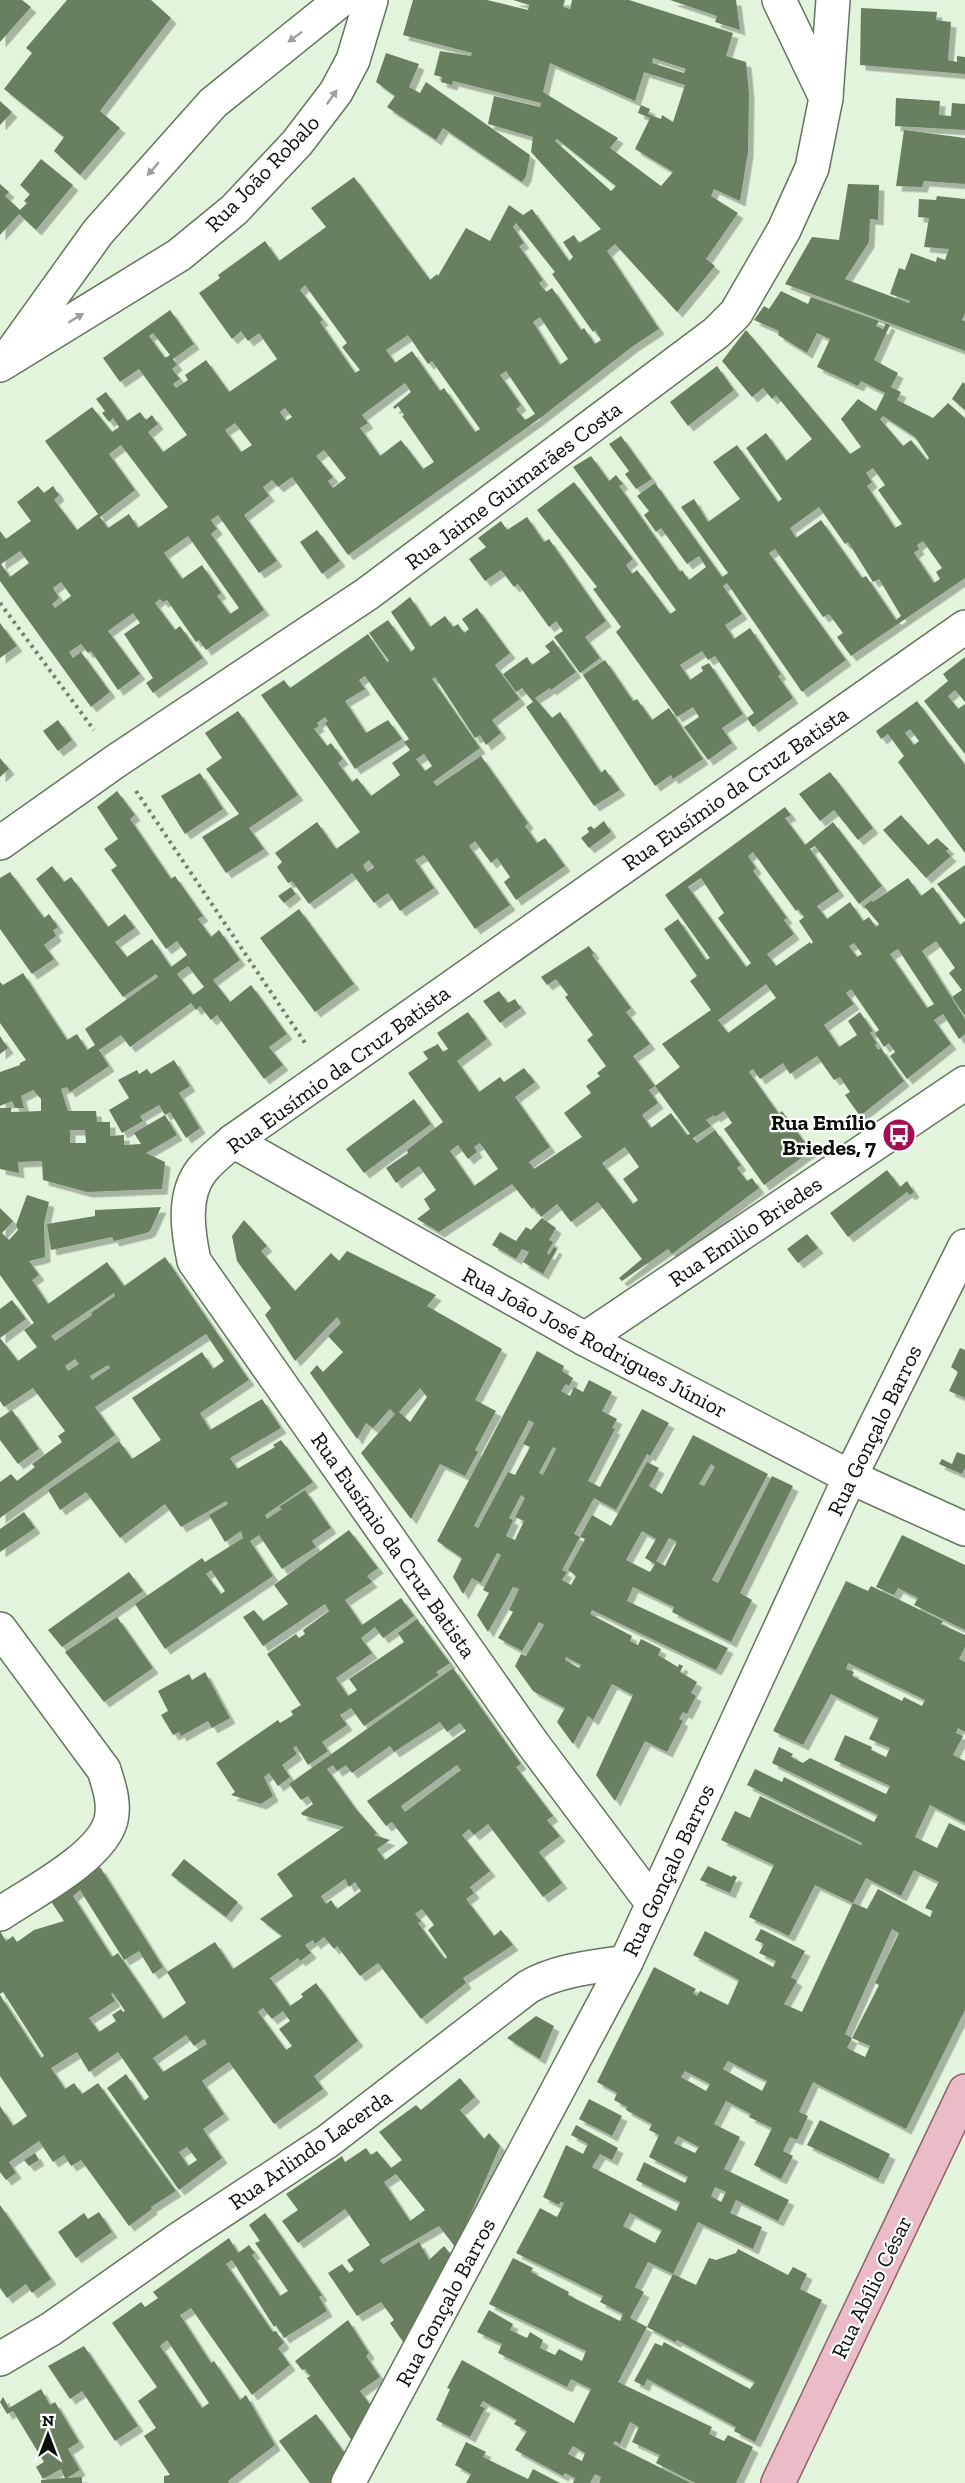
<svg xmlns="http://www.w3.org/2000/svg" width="965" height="2483" font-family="'Zilla Slab',serif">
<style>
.building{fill:#698061;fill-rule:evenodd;filter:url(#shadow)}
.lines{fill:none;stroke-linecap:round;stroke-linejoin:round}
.minor-casing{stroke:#64745e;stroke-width:36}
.major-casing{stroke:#92636c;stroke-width:36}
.path{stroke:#758170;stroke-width:4;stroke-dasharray:3 4.5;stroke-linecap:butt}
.minor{stroke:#fff;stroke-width:33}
.major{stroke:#eabcc8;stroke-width:33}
.oneway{fill:#9d9f9c}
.labels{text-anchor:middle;stroke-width:4.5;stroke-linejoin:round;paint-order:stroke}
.street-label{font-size:22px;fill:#090f07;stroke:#fff}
.poi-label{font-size:22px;font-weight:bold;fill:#090f07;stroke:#fff;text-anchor:end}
</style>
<defs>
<filter id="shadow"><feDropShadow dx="5.5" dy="5.5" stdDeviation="0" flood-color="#0004"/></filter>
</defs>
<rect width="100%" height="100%" fill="#e2f4db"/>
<!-- building -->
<g class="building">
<path d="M0 0H22L31 7 0 42Z"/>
<path d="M67 0H151L171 18 100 111 120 128 80 175 54 151 64 137 4 89 32 53 26 48Z"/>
<path d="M413 0H487L528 10 529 5 513 0H565L563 7 570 9 572 0H629L733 33 726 56 746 62 749 94 748 152 740 201 714 189 711 196 738 213 706 259 715 266 677 312 615 244 607 251 659 329 633 346 539 419 348 555 292 477 278 487 272 480 263 487 269 496 244 515 277 561 259 573 218 515 211 520 217 529 211 534 264 610 206 650 199 640 196 642 167 600 163 602 160 599 155 603 175 630 180 626 203 658 153 693 146 683 153 678 124 634 140 623 133 613 108 631 140 674 118 690 91 651 88 653 81 644 69 652 73 658 81 652 110 692 91 707 0 581V531L6 539 31 521 17 502 38 486 44 493 53 486 59 495 54 500 77 530 98 514 45 441 92 407 112 432 119 427 113 418 109 422 102 413 105 411 96 399 106 392 127 421 140 412 146 420 152 415 158 424 148 432 163 452 187 435 139 369 120 382 103 358 170 310 194 344 173 359 177 365 172 369 180 379 173 384 176 388 188 380 185 375 206 360 229 392 277 359 259 333 248 341 241 331 232 339 199 293 220 278 218 275 265 241 279 261 326 227 311 208 354 177 430 280 437 274 438 276 466 228 490 241 509 205 523 215 532 209 569 261 573 257 563 242 574 235 579 243 601 229 531 152 533 137 488 124 494 96 540 107 541 103 453 81 452 85 441 82 442 77 434 75 440 51 471 56 472 53 403 35ZM653 58 686 69 684 73 652 63ZM550 63 635 101 644 72 685 85 673 122 662 115 661 119 648 114 650 109 641 105 638 113 650 118 635 149 673 172 661 186 610 148 618 138 543 92ZM557 139 616 186 611 191 555 141ZM516 223 555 272 552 274 593 332 595 330 601 340 595 344 584 328 581 330 552 288 546 292 539 283 543 280 519 246 524 243 513 227ZM305 285 347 343 342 347 360 370 355 373 320 322 323 320 300 290ZM540 317 568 359 560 365 533 322ZM153 333 170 355 165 358 149 336ZM408 335 428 364 432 361 480 429 475 432 444 388 440 391 412 351 395 363 386 350ZM506 371 535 414 525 420 516 409 521 405 500 375ZM405 383 411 392 393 407 395 409 398 406 404 415 402 416 434 462 423 469 401 440 380 456 360 428 368 423 362 415ZM285 408 292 417 286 421 280 412ZM235 423 252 445 241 452 225 430ZM121 445 168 507 138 528 129 514 108 528 100 517 135 490 109 454ZM324 450 346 478 333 488 328 481 333 477 316 456ZM188 536 239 608 230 614 217 596 221 593 202 565 182 579 164 553ZM20 551 29 563 10 577 1 564ZM61 582 71 596 55 608 52 604 59 598 53 588Z"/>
<path d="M670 0H736L740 30 715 22 717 16Z"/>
<path d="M861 8 937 12 936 20 951 22 948 60 957 62V56L965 57V74L860 65Z"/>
<path d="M386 53 419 64 409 87 420 93 426 82 530 155 526 176 522 182 443 128 436 140 387 107 395 96 376 82Z"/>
<path d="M896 98 940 101 939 115 951 116 952 103 965 104V130L895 126Z"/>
<path d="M0 101 12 112 0 125Z"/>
<path d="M904 130 965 138V184L924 181 922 187 896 186Z"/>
<path d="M41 159 73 185 36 230 19 214 0 235V184L9 192 5 196 20 210 27 203 24 201 30 194 20 185Z"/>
<path d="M848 184 879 185 878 220 870 219 869 242 845 279 909 303 910 301 890 294 899 268 905 270 911 253 936 262 937 257 945 260 949 249 924 247 929 218 918 217 919 199 936 200 937 196 965 199V313L962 320 965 321V351L785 284 812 237 839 240Z"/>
<path d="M781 291 808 304 811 297 879 321 876 326 883 329 886 323 890 325 874 360 898 373 891 387 901 392 897 400 933 418 948 403 965 418V578L851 656 837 637 843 633 829 614 823 617 775 549 769 553 846 660 802 692 727 583 723 586 742 614 725 625 734 639 750 628 781 674 778 676 793 698 753 727 747 718 754 713 715 656 708 660 702 651 680 665 690 680 703 671 701 667 709 663 743 714 722 728 732 743 708 760 684 727 699 717 693 707 677 717 616 632 621 627 593 589 597 587 537 510 574 482 633 559 626 565 632 574 637 570 670 614 676 610 573 467 591 456 609 481 616 475 623 484 619 486 680 572 682 570 689 580 706 567 699 556 687 564 661 528 656 532 644 515 649 511 637 496 655 483 722 577 728 573 681 507 694 499 708 522 740 499 713 462 737 445 778 502 782 499 746 448 766 433 786 461 812 439 776 395 772 399 763 388 752 397 722 361 746 330 850 454 861 447 841 419 858 399 876 411 885 393 861 381 858 386 817 367 830 339 817 333 807 353 778 335 779 331 754 320 764 306 769 309ZM883 416 915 437 929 458 927 460 911 440 903 446 880 419ZM873 468 885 485 878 490 902 524 895 528 867 486 872 482 866 473ZM819 507 845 544 848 542 873 582 879 579 901 616 896 620 866 576 862 578 821 520 796 538 790 528ZM923 541 942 568 936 572 940 579 934 583 914 553 919 549 917 545Z"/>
<path d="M717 366 734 390 688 426 670 402Z"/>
<path d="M963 382 965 384V410L952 399Z"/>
<path d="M621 436 652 479 636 489 625 474 629 471 609 444Z"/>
<path d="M527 517 544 542 549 539 606 621 585 637 600 658 580 673 554 637 563 631 556 621 549 627 518 584 514 587 501 570 485 581 469 559 486 547 478 538 501 521 507 530Z"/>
<path d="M317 530 340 561 322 574 300 542Z"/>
<path d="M410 597 430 627 445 616 453 627 458 624 464 633 469 629 462 619 477 608 510 653 495 665 520 699 492 720 501 733 486 745 480 735 475 738 435 677 432 679 480 748 433 782 437 786 481 756 528 823 525 826 537 843 545 838 565 866 516 900 504 882 510 877 497 858 491 863 475 841 469 846 510 905 475 929 424 855 415 860 434 888 400 911 388 893 374 903 352 873 309 904 292 881 288 883 277 867 282 862 275 853 317 822 336 849 360 832 261 695 284 680 290 688 368 634 387 662 389 661 369 633 388 620 411 652 415 648 391 612ZM365 676 409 739 404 742 410 750 392 763 400 775 371 796 357 778 352 782 338 763 343 759 331 743 327 746 314 729 319 726 317 723 325 717 328 721 325 723 355 769 402 739 388 720 366 733 345 701 365 689 359 680ZM424 754 432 766 425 771 416 759ZM369 860 374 867 367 872 363 865Z"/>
<path d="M0 623 17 646 0 658Z"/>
<path d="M553 640 576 672 551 690 550 688 535 698 552 718 560 712 601 773 605 769 620 790 594 806 526 707 533 702 522 688 516 692 503 674 527 657 532 665 550 652 545 646Z"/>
<path d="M965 657V702L955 690 948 696 958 709 965 704V754L924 701 948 681 943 674Z"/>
<path d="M605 660 633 701 637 699 652 720 669 708 703 759 673 779 671 775 655 786 583 675Z"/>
<path d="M917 701 965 765V853L898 762 904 756 888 734 881 739 876 731ZM910 729 919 741 914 745 905 733Z"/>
<path d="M238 711 298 795 249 828 264 849 226 873 202 837 239 814 206 769 222 758 205 733Z"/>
<path d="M58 720 72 740 58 751 43 731Z"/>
<path d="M0 758 9 769 0 777Z"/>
<path d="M830 772 873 828 858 840 834 810 820 821 799 794Z"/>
<path d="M200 773 223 809 185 834 161 796Z"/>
<path d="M117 791 135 815 130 819 171 879 175 876 203 916 198 919 211 937 219 930 240 960 213 980 230 1002 251 985 287 1034 269 1047 283 1065 264 1079 217 1015 211 1020 200 1006 196 1010 191 1003 130 1047 121 1035 99 1050 109 1066 70 1092 67 1087 61 1089 68 1111H53H96L97 1122H110V1136L124 1135V1145L141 1144 134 1133 165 1115 177 1135 146 1153 165 1162 162 1189 87 1192 43 1180 42 1161 18 1162 19 1173 0 1169V1108H11V1112L41 1111V1099L33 1090 21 1096 24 1108H15L12 1101 0 1106V1072L20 1065V1063L26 1060 0 1023V982L3 985 23 973 67 1040 77 1034 87 1050 95 1045 85 1029 158 977 156 974 123 997 36 879 52 866 64 882 71 877 108 927 125 914 135 928 115 942 127 957 152 939 171 967 187 955 177 941 166 949 111 870 117 866 104 849 118 839 97 807ZM188 966 204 987 193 995 177 974ZM70 1130H85L86 1143H70Z"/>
<path d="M785 807 791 815 785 818 805 845 833 822 882 886 859 904 815 846 810 849 839 891 817 906 827 919 850 902 863 921 869 917 876 927 879 924 864 906 872 900 873 902 908 878 921 896 933 887 960 925 965 921V1016L952 997 962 990 949 973 955 968 936 941 922 951 965 1019V1034L959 1039 943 1014 934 1020 951 1044 907 1079 890 1056 895 1052 889 1043 884 1047 875 1033 879 1030 851 989 846 993 854 1004 824 1025 839 1047 857 1035 848 1021 860 1012 873 1031 870 1033 877 1043 875 1045 878 1050 881 1048 904 1081 860 1116 845 1095 850 1092 840 1077 834 1080 817 1056 790 1074 783 1063 760 1079 753 1069 749 1072 779 1114 782 1111 811 1151 764 1185 724 1129 732 1123 724 1111 715 1117 714 1115 706 1120 711 1126 693 1138 697 1143 715 1130 741 1165 737 1168 747 1181 752 1178 759 1188 672 1254 668 1249 622 1281 619 1278 642 1259 598 1202 571 1222 557 1204 541 1217 534 1207 532 1209 512 1184 439 1232 417 1219 430 1209 424 1199 436 1190 419 1166 396 1183 386 1168 408 1153 407 1150 443 1122 408 1073 428 1059 423 1052 438 1044 443 1052 448 1049 437 1033 468 1012 487 1039 457 1061 479 1092 500 1077 504 1082 524 1068 535 1082 515 1097 550 1147 529 1162 534 1169 582 1137 564 1113 591 1093 586 1086 600 1076 597 1073 606 1066 587 1040 593 1035 565 997 568 995 556 979 547 985 541 977 589 946 594 953 592 955 631 1008 626 1012 650 1044 633 1056 655 1086 649 1090 658 1103 642 1115 651 1128 671 1113 687 1135 690 1134 655 1086 680 1067 662 1044 711 1010 690 981 697 976 664 929 678 919 706 960 710 958 665 895ZM753 852 796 911 798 909 804 917 799 921 813 942 811 944 810 942 776 966 767 954 794 934 784 920 787 918 753 871 756 868 748 856ZM701 878 724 913 718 918 751 963 746 967 688 887ZM854 943 862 954 857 957 849 946ZM898 949 934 1004 927 1008 890 954ZM766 984 776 998 728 1033 718 1020ZM480 1143 498 1169 474 1186 450 1151 458 1145 468 1159 477 1152 474 1147ZM625 1147 639 1167 623 1179 638 1200 633 1204 602 1163Z"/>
<path d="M901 815 928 845 937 838 949 849 946 851 951 856 926 878 883 830Z"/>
<path d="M604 821 611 832 589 848 581 838 589 832 587 828 591 826 594 829Z"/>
<path d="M965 865V919L937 884Z"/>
<path d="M10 872 44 918 49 914 58 927 53 930 56 936 44 945 54 959 32 974 0 929V878Z"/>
<path d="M291 887 296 894 284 903 278 896Z"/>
<path d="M299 909 354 984 315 1012 260 938Z"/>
<path d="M499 991 508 1003 515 999 521 1008 500 1023 483 1001Z"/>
<path d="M0 1036 8 1048 0 1054Z"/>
<path d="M174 1060 190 1086 179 1093 200 1128 186 1138 170 1112 165 1115 159 1105 140 1116 143 1121 122 1133 109 1110 129 1098 118 1080 137 1070 139 1074 147 1069 151 1074Z"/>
<path d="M414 1099 431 1124 364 1173 346 1149Z"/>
<path d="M887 1170 900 1187 907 1181 914 1192 910 1195 907 1192 848 1237 830 1213Z"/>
<path d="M27 1195 49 1202 44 1224 45 1257 29 1261 39 1275 32 1280 48 1304 107 1262 124 1286 165 1257 249 1380 200 1413 210 1430 262 1399 281 1428 230 1458 237 1469 275 1447 273 1445 281 1440 313 1482 265 1515 267 1519 282 1509 279 1507 305 1490 331 1528 312 1541 316 1547 282 1569 259 1535 250 1541 273 1576 165 1649 135 1604 202 1558 205 1562 243 1538 241 1531 225 1542 209 1515 228 1504 226 1501 181 1527 165 1504 120 1538 86 1492 60 1510 48 1490 119 1441 132 1459 161 1440 132 1398 202 1352 213 1369 224 1361 206 1334 95 1407 115 1435 0 1518V1482L11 1474 17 1481 35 1467 32 1464 62 1442 58 1436 65 1431 33 1388 4 1407 0 1401V1309L12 1300 26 1319 0 1338 18 1361 37 1347 24 1330 34 1323 0 1275V1208L13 1221 2 1233 9 1240 18 1230 16 1225ZM114 1293 115 1296 91 1313 92 1315 55 1341 51 1336ZM75 1359 79 1364 68 1371 65 1366ZM108 1365 110 1368 92 1380 90 1376ZM211 1570 225 1591 221 1594 206 1574Z"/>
<path d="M161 1207 150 1231 146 1233 114 1241 112 1237 51 1250 47 1224 95 1216V1210Z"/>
<path d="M542 1218 556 1228 549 1240 553 1242 547 1253 549 1255 554 1247 557 1249 543 1274 523 1262 529 1252 522 1249 516 1259 492 1245 500 1232 516 1241 526 1227 531 1230Z"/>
<path d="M244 1220 267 1246 261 1251 295 1291 331 1253 339 1261 347 1251 436 1295 427 1306 502 1349 475 1400 496 1411 475 1450 478 1452 465 1476 440 1464 411 1519 361 1453 395 1414 390 1409 373 1428 366 1423 357 1439 310 1373 317 1365 323 1372 343 1352 328 1336 341 1323 337 1317 295 1361 265 1315 271 1308 237 1261 232 1236ZM420 1388 427 1397 410 1422 399 1412Z"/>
<path d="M807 1234 818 1248 798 1263 787 1249Z"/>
<path d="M960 1348 965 1350V1398L949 1391 958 1372 951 1367Z"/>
<path d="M537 1351 564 1366 562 1371 573 1378 569 1386 566 1384 561 1391 570 1396 574 1387 583 1392 589 1380 612 1392 602 1411 617 1419 612 1428 615 1429 588 1481 600 1487 642 1409 669 1423 650 1456 647 1454 616 1510 594 1498 574 1534 580 1537 562 1570 567 1572 562 1580 571 1585 576 1576 568 1570 585 1539 580 1537 592 1515 611 1526 647 1462 659 1468 649 1486 662 1494 693 1435 768 1474 712 1580 718 1583 772 1476 793 1486 740 1593 752 1600 731 1642 672 1612 674 1607 633 1587 627 1601 728 1648 716 1670 592 1610 590 1614 632 1636 630 1641 638 1645 641 1639 661 1649 658 1655 678 1667 679 1664 683 1666 680 1672 697 1682 691 1693 696 1696 687 1714 683 1712 679 1719 683 1721 667 1752 645 1741 615 1801 596 1775 633 1695 612 1684 593 1720 588 1716 573 1744 557 1722 565 1708 533 1691 515 1666 521 1654 526 1656 544 1625 539 1622 522 1651 498 1638 513 1612 509 1610 519 1589 513 1587 488 1632 477 1615 489 1593 483 1590 501 1555 497 1553 481 1583 472 1578 463 1594 453 1577 462 1558 437 1541ZM529 1420 534 1423 523 1444 530 1447 515 1475 508 1472 478 1528 474 1526ZM553 1447 556 1449 543 1475 539 1473ZM711 1464 715 1467 704 1486 699 1484ZM521 1495 525 1498 515 1517 524 1521 515 1540 506 1536 513 1520 509 1518ZM642 1531 656 1539 645 1558 655 1564 650 1572 626 1560ZM669 1538 677 1542 665 1566 656 1561ZM566 1657 581 1665 579 1668 565 1660Z"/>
<path d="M12 1410 39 1449 18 1464 0 1440V1418Z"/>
<path d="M957 1452 965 1455V1468L962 1474 939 1464 942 1459 952 1464Z"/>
<path d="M24 1512 35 1528 0 1552V1529Z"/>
<path d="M349 1530 378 1568 367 1576 372 1582 345 1600 362 1625 401 1598 414 1616 383 1638 375 1627 361 1638 372 1653 336 1678 348 1696 357 1690 349 1679 404 1642 398 1633 417 1619 450 1663 436 1672 439 1675 364 1726 351 1708 340 1715 347 1725 322 1742 328 1751 308 1765 296 1746 293 1748 297 1754 282 1765 290 1777 278 1786 269 1773 264 1777 273 1796 261 1804 231 1795 235 1792 216 1763 278 1720 280 1723 293 1715 291 1711 301 1705 267 1654 296 1634 299 1638 305 1634 303 1630 329 1611 325 1604 263 1646 243 1617 254 1610 263 1621 288 1604 274 1585Z"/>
<path d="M902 1535 965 1565V1630L914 1605 918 1598 898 1588 894 1595 876 1587Z"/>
<path d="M129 1572 143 1591 62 1647 48 1630Z"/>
<path d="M846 1581 868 1591 871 1586 943 1621 941 1624 965 1635V1647L959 1659 965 1662V1732L958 1728 956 1733 963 1736 953 1755 965 1761V1823L930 1805 915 1837 937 1848 949 1823 965 1831V2010L906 2129 813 2082 799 2112 808 2116 797 2140 790 2137 783 2151 793 2156 781 2179 754 2165 772 2128 749 2117 751 2114 726 2101 714 2124 740 2137 724 2169 789 2200 778 2221 736 2200 730 2213 762 2227 753 2249 698 2222 673 2274 648 2262 635 2287 644 2292 630 2318 647 2327 618 2382 712 2427 709 2434 724 2441 728 2435 753 2447 736 2483H695L656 2463 660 2455 632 2442 639 2427 630 2422 620 2444 615 2441 613 2444 691 2483H599L601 2477 595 2474 590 2483H573L575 2478 565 2473 563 2476 515 2450 527 2431 514 2424 517 2420 483 2401 480 2406 485 2408 470 2437 436 2420 450 2389 447 2388 462 2360 574 2423 591 2389 571 2379 567 2387 498 2353 502 2344 477 2332 489 2310 513 2324 510 2330 527 2338 530 2332 543 2340 540 2348 555 2355 559 2349 582 2361 586 2351 489 2304 513 2258 533 2268 531 2272 569 2292 568 2295 620 2321 623 2314 600 2302 603 2296 516 2253 540 2208 557 2217 564 2203 560 2202 559 2205 543 2197 566 2145 583 2154 588 2144 571 2135 576 2125 618 2148 612 2160 600 2154 592 2167 676 2211 680 2202 636 2180 644 2162 685 2183 688 2177 649 2157 659 2135 649 2130 652 2124 626 2110 627 2107 614 2100 617 2093 597 2082 654 1967 696 1989 693 1993 697 1996 700 1991 728 2005 739 1980 693 1955 705 1931 773 1967 776 1961 759 1953 764 1944 755 1940 761 1929 805 1951 791 1977 797 1981 784 2004 802 2012 853 1903 815 1885 789 1936 749 1917 774 1865 721 1840 735 1811 750 1818 760 1796 861 1845 862 1843 747 1785 755 1769 782 1782 784 1777 874 1822 878 1815 772 1763 779 1747 793 1754 791 1757 803 1763 810 1758 886 1794 890 1786 834 1760 845 1735 872 1747 871 1750 886 1757 890 1748 869 1739 879 1718 831 1694 803 1745 773 1731ZM848 1663 925 1700 922 1706 904 1697 902 1701 852 1676 854 1672 846 1669ZM914 1870 939 1882 925 1908 933 1911 930 1917 878 1889 867 1909 853 1903 866 1878 901 1896ZM892 1929 899 1933 875 1983 879 1985 852 2038 870 2046 865 2057 847 2048 852 2038 845 2034ZM728 2061 767 2081 762 2091 723 2069ZM685 2071 710 2084 706 2091 681 2077ZM678 2136 699 2147 695 2153 674 2143ZM715 2187 726 2192 721 2202 711 2196ZM630 2213 662 2230 655 2243 623 2226ZM573 2446 585 2453 582 2461 568 2454Z"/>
<path d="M117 1617 153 1668 104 1702 65 1652Z"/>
<path d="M453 1668 521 1764 516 1767 553 1816 547 1820 560 1836 539 1852 562 1883 543 1897 488 1824 474 1835 469 1829 462 1835 490 1871 470 1887 474 1893 466 1899 494 1936 501 1930 513 1945 463 1978 466 1983 421 2019 378 1963 360 1976 337 1946 334 1949 324 1937 315 1944 313 1940 305 1945 311 1953 300 1961 298 1958 270 1978 290 2006 303 1997 301 1994 316 1983 358 2041 314 2076 323 2089 274 2124 229 2062 202 2081 224 2114 203 2129 222 2158 179 2190 107 2088 126 2074 144 2101 149 2097 118 2052 89 2072 77 2052 51 2068 65 2089 74 2083 82 2094 98 2083 176 2191 151 2207 152 2209 129 2226 81 2160 71 2166 64 2155 53 2162 39 2141 9 2162 16 2173 6 2180 0 2172V2106L13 2126 27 2116 0 2076V1995L41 2058 44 2056 3 1992 0 1994V1931L6 1941 13 1936 17 1942 34 1930 64 1921 50 1900 100 1867 163 1967 153 1974 139 1951 124 1960 80 1890 73 1896 112 1957 118 1953 163 2019 186 2003 167 1972 215 1942 233 1969 282 1936 260 1919 293 1896 277 1874 344 1827 302 1815 301 1813 313 1804 308 1796 301 1800 289 1784ZM440 1722 447 1732 460 1723 466 1731 367 1801 386 1826 392 1822 408 1843 385 1860 377 1849 390 1840 374 1835 377 1833 356 1809 327 1769 333 1765 337 1771 346 1765 352 1773 390 1746 394 1752ZM457 1765 461 1770 405 1812 401 1806ZM345 1879 349 1887 355 1882 361 1891 337 1909 331 1900 326 1904 321 1896ZM422 1909 434 1925 428 1930 447 1957 445 1959 418 1923 421 1921 415 1914ZM113 1993 125 2011 123 2012 121 2009 112 2015 116 2021 99 2032 89 2018 115 2001 111 1994ZM263 2008 272 2019 283 2011 290 2021 279 2029 292 2046 286 2050 258 2012ZM186 2035 194 2046 204 2039 207 2044 163 2072 153 2058ZM187 2147 197 2160 188 2166 179 2152Z"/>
<path d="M205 1672 230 1718 212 1728 208 1721 181 1736 179 1732 173 1735 161 1715 168 1711 158 1691 189 1674 192 1680Z"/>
<path d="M184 1859 238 1902 226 1917 171 1875Z"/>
<path d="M708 1866 732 1877 733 1875 737 1877 730 1893 700 1880Z"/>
<path d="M536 2016 554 2026 540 2059 507 2038Z"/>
<path d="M460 2078 475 2097 460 2110 484 2139 489 2133 500 2146 456 2248 439 2226 380 2260 383 2264 419 2242 429 2260 444 2246 453 2257 410 2352 390 2323 394 2320 381 2302 357 2316 328 2273 342 2264 349 2273 354 2270 347 2260 370 2245 345 2209 298 2243 282 2221 298 2210 286 2194 342 2156 345 2162 366 2148 371 2155 377 2151 391 2168 402 2160 379 2132 416 2105 421 2110ZM396 2174 425 2210 410 2221 384 2182Z"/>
<path d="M589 2099 622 2116 612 2136 579 2119Z"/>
<path d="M820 2120 890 2154 878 2179 807 2145Z"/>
<path d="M35 2153 39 2160 29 2166 24 2160Z"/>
<path d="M0 2205 51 2279 32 2293 26 2284 7 2298 0 2288Z"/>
<path d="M99 2212 112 2232 76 2258 58 2232 84 2213 88 2219Z"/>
<path d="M265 2213 322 2295 319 2297 327 2311 284 2338 276 2325 274 2327 232 2260 226 2264 273 2332 276 2331 284 2343 278 2348 290 2365 252 2395 191 2308 180 2315 211 2363 214 2361 240 2400 246 2395 275 2445 228 2481 229 2483H164V2476L170 2475 144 2436 156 2428 138 2401 157 2387 112 2323 141 2302 145 2307 158 2298 153 2292 229 2238 238 2253 249 2245 255 2253 252 2255 280 2296 288 2291 255 2243 260 2241 249 2225ZM167 2340 209 2403 202 2408 160 2346Z"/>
<path d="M738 2249 788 2275 793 2267 807 2274 800 2289 822 2300 755 2442 734 2431 736 2427 647 2379 644 2386 634 2381 655 2343 662 2346 664 2342 750 2389 755 2382 677 2340 675 2342 647 2327 673 2274 696 2285 709 2258 716 2260 736 2253Z"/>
<path d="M348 2320 369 2353 366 2356 380 2377 360 2391 377 2414 360 2452 307 2378 310 2376 305 2369 302 2370 295 2361Z"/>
<path d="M84 2346 138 2426 115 2441 82 2391 70 2399 48 2366Z"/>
<path d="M41 2389 50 2405 55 2402 79 2442 68 2449 80 2470 67 2478 82 2477V2483H41V2480L65 2478 61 2469 43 2479 36 2467 44 2462 13 2411 7 2414 0 2402 3 2397 9 2408Z"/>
<path d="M316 2414 352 2463 338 2483H310L279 2441Z"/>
<path d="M466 2442 486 2452 483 2457 528 2479 533 2469 560 2483H466L471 2474 455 2465Z"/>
</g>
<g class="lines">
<!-- minor casing -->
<g class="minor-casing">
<g id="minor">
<path d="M826 97 833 0"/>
<path d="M14 349 98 232 213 103 341 0"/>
<path d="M0 365 179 255 234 210 297 143 336 92 353 60 371 0"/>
<path d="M0 843 116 761 367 594 716 333 736 313 784 230 812 168 826 98 779 0"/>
<path d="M233 1141 585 1339 850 1477 965 1529"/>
<path d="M585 1339 965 1083"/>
<path d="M0 1629 104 1770C109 1786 115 1803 111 1820 102 1857 31 1893 0 1914"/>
<path d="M653 1904 533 1744 194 1261C188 1232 182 1195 202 1170 211 1159 223 1150 233 1141L965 627"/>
<path d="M0 2359 51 2329 179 2239 328 2141 528 1987C557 1970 593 1967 626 1962"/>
<path d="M348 2483 626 1962 850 1477 965 1246"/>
</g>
</g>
<!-- major casing -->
<g class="major-casing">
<path id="major" d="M778 2483 965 2091"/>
</g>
<!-- path -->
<g class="path">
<path d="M0 603 94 730"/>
<path d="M136 791 307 1046"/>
</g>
<!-- minor -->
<use href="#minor" class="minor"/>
<!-- major -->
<use href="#major" class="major"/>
</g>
<!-- one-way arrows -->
<defs><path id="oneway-solid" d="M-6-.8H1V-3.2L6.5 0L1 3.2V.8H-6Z" transform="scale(1.5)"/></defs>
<g class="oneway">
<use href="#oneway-solid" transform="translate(295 37) rotate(143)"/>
<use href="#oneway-solid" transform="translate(332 97) rotate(-55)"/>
<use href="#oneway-solid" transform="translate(153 169) rotate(131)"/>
<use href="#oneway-solid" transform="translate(76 318) rotate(-31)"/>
</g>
<!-- icons -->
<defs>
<g id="bus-disc" transform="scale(1.725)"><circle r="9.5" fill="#a30e4f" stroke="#fff"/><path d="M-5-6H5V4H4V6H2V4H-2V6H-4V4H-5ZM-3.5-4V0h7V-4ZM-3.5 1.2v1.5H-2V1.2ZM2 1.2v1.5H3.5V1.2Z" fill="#fff"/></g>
</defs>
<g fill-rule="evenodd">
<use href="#bus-disc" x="899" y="1135"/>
</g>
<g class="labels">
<!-- street labels -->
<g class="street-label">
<text transform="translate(262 173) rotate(-46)" y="8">Rua João Robalo</text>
<text transform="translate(513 485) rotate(-37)" y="8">Rua Jaime Guimarães Costa</text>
<text transform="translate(735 788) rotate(-35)" y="8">Rua Eusímio da Cruz Batista</text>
<text transform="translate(338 1069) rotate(-36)" y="8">Rua Eusímio da Cruz Batista</text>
<text transform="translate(745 1231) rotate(-34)" y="8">Rua Emilio Briedes</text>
<text transform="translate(595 1342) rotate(28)" y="8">Rua João José Rodrigues Júnior</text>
<text transform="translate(874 1430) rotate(-64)" y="8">Rua Gonçalo Barros</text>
<text transform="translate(394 1545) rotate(55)" y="8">Rua Eusímio da Cruz Batista</text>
<text transform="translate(668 1870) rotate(-65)" y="8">Rua Gonçalo Barros</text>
<text transform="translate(310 2149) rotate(-35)" y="8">Rua Arlindo Lacerda</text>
<text transform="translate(871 2287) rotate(-64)" y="8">Rua Abílio César</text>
<text transform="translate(445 2302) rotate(-62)" y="8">Rua Gonçalo Barros</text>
</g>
<!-- poi labels -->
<g class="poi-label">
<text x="876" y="1130">Rua Emílio<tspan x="876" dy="25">Briedes, 7</tspan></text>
</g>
</g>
<!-- north arrow -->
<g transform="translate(48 2435)" stroke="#ffffff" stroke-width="4.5" paint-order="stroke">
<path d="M0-4.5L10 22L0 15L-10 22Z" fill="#090f07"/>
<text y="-9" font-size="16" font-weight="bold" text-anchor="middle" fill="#090f07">N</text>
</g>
</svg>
